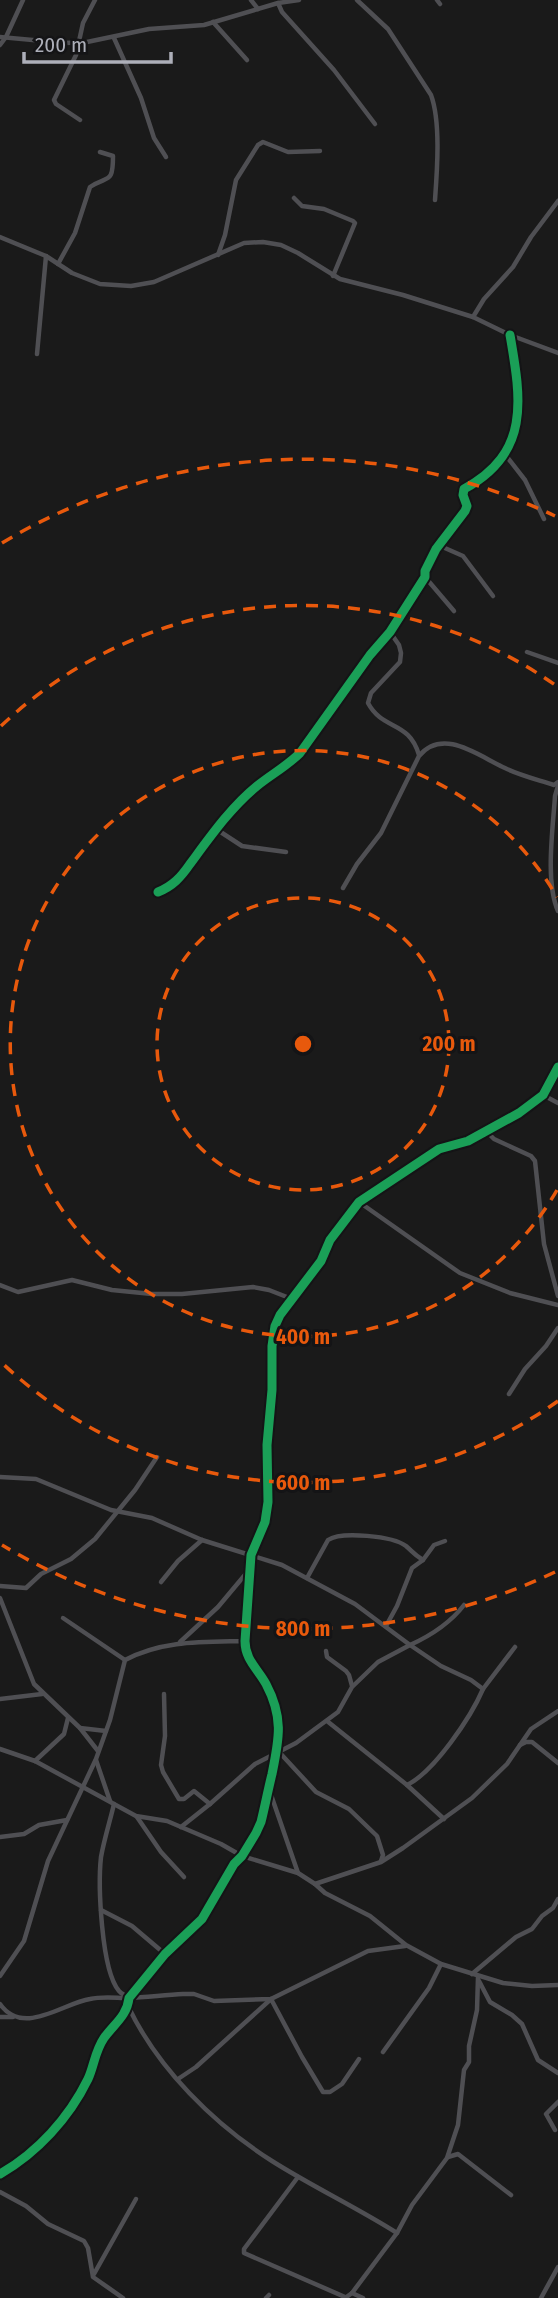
<svg xmlns="http://www.w3.org/2000/svg" width="558" height="2298" font-family="'Fira Sans Condensed',sans-serif">
<style>
.lines{fill:none;stroke-linecap:round;stroke-linejoin:round}
.street{stroke:#4f4f53;stroke-width:4.5}
.cycleway-casing{stroke:#141416;stroke-width:13}
.cycleway{stroke:#1a9f57;stroke-width:9}
.ring{fill:none;stroke:#e8590c;stroke-width:3.5;stroke-dasharray:12 9}
.centre{fill:#e8590c;stroke:#141416;stroke-width:3.5}
.ring-label{font-size:21px;text-anchor:middle;font-weight:bold;fill:#e8590c;stroke:#141416;stroke-width:6;stroke-linejoin:round;paint-order:stroke}
</style>
<rect width="100%" height="100%" fill="#1a1a1a"/>
<g class="lines">
<!-- street -->
<g class="street">
<path d="M251 0 258 9"/>
<path d="M357 0 388 29 431 95C441 122 437 172 435 200"/>
<path d="M437 0 440 4"/>
<path d="M278 3 282 12 334 70 375 124"/>
<path d="M213 22 247 60"/>
<path d="M0 37 65 43 87 42 149 29 204 25 278 3 299 0"/>
<path d="M114 38 141 98 154 138 166 157"/>
<path d="M0 45 6 37 23 0"/>
<path d="M80 120 56 104 54 100 76 55 83 23 95 0"/>
<path d="M294 198 302 206 324 209 353 221 355 223 333 276"/>
<path d="M0 237 46 256 72 273 100 284 131 286 154 282 244 243 263 242 281 245 298 253 340 279 403 295 473 317 510 335 558 353"/>
<path d="M218 255 225 235 236 180 258 145 263 142 288 152 320 151"/>
<path d="M58 264 75 233 90 187C108 175 113 185 113 156L100 152"/>
<path d="M473 317 484 299 513 267 531 237 558 201"/>
<path d="M37 354 46 256"/>
<path d="M504 453 525 480 544 519"/>
<path d="M438 545 463 556 493 596"/>
<path d="M425 577 454 611"/>
<path d="M390 632 399 645 401 653 400 662 371 693 368 703C383 731 409 720 419 755"/>
<path d="M527 652 558 663"/>
<path d="M558 786 555 796C553 828 545 882 558 911"/>
<path d="M216 829 242 846 286 852"/>
<path d="M343 888 357 864 381 833 419 756C444 726 481 758 507 769 522 776 539 780 554 785L558 782"/>
<path d="M158 892C173 886 181 877 190 864 210 837 231 807 257 786 272 774 287 766 300 753L370 655 390 632 425 577V571L436 549 465 511 467 506 463 495 464 489C531 453 521 399 510 335"/>
<path d="M543 1095 558 1103"/>
<path d="M486 1131 494 1139 531 1156 535 1161 544 1244 558 1296"/>
<path d="M359 1202 460 1273 510 1293 558 1305"/>
<path d="M0 1285 18 1292 72 1280 112 1290 152 1294H182L253 1287 269 1290 292 1299"/>
<path d="M509 1394 525 1369 546 1346 558 1328"/>
<path d="M0 1477 36 1479 111 1510 152 1518 202 1540 282 1565 355 1604 410 1645 378 1662 352 1687 338 1712 296 1743 255 1764 210 1804 181 1827"/>
<path d="M423 1560 434 1545 445 1541"/>
<path d="M307 1578 328 1540C341 1531 393 1536 406 1546 413 1552 413 1554 423 1560L412 1568 397 1606 386 1626"/>
<path d="M161 1582 178 1561 202 1540"/>
<path d="M0 1586 26 1588 41 1574 71 1559 95 1539 135 1490 157 1457"/>
<path d="M0 1598 34 1684 80 1728 98 1751"/>
<path d="M63 1618 125 1660"/>
<path d="M180 1642 218 1607 249 1570"/>
<path d="M326 1651 327 1657 346 1671 349 1675 352 1686"/>
<path d="M483 1689 515 1647"/>
<path d="M164 1694 165 1736 161 1765 163 1772 179 1799H184L194 1791 210 1804"/>
<path d="M0 1699 42 1694"/>
<path d="M327 1721 407 1785 444 1819"/>
<path d="M80 1728 106 1731"/>
<path d="M520 1745 531 1729 558 1711"/>
<path d="M0 1749 35 1761 136 1816 167 1821 221 1844 242 1856 298 1873 315 1884 325 1893 370 1916 406 1945 441 1964 503 1983 532 1986 558 1985"/>
<path d="M280 1753 316 1792 349 1809 377 1836 383 1855 381 1861"/>
<path d="M96 1760 110 1801"/>
<path d="M35 1761 64 1734 68 1718"/>
<path d="M407 1785C434 1772 471 1717 483 1689L471 1680 441 1666 410 1645C430 1636 451 1622 464 1605"/>
<path d="M269 1789 298 1873"/>
<path d="M114 1804C110 1821 104 1840 101 1857 98 1884 101 1970 119 1991 121 1994 125 1995 128 1997"/>
<path d="M137 1817 161 1852 184 1877"/>
<path d="M0 1837 24 1834 39 1825 67 1820"/>
<path d="M315 1884 381 1862 403 1848 472 1798 507 1764 520 1745 526 1742H532L558 1763"/>
<path d="M101 1910 132 1926 165 1954"/>
<path d="M472 1974 516 1937 532 1929 542 1916 553 1908 558 1899"/>
<path d="M0 1976 24 1941 48 1861 96 1759 110 1720 125 1660C163 1640 203 1642 245 1641"/>
<path d="M479 1981 490 2002 512 2015 522 2024 538 2060 558 2073"/>
<path d="M0 2004C23 2037 63 2003 90 1999 102 1996 116 1998 128 1998 147 1997 165 1995 183 1994H194L214 2001 271 1999 368 1951 405 1946"/>
<path d="M128 2006C158 2069 214 2124 272 2161 313 2187 356 2207 397 2233"/>
<path d="M0 2017H13"/>
<path d="M383 2052 429 1988 441 1964"/>
<path d="M178 2079 196 2067 271 1999 302 2057 323 2092H330L342 2084 359 2059"/>
<path d="M555 2130 546 2114 558 2102"/>
<path d="M448 2157 458 2154 511 2195"/>
<path d="M0 2174C37 2153 69 2118 88 2079 94 2066 95 2051 104 2038 114 2024 127 2016 129 1998L165 1954 202 1919 234 1864 242 1856 256 1833 261 1822C265 1806 268 1790 272 1774 279 1739 284 1718 266 1684 258 1669 245 1660 245 1641L251 1555 265 1522 268 1502 267 1445 272 1390V1346L275 1326 280 1315 321 1261 330 1240 359 1202 439 1149 468 1141 519 1113 543 1095 558 1067"/>
<path d="M298 2177 244 2249V2253L345 2297"/>
<path d="M0 2192 26 2206 48 2224 84 2241 88 2248 93 2277 123 2298"/>
<path d="M94 2274 136 2199"/>
<path d="M352 2293 363 2298"/>
<path d="M266 2298 269 2295"/>
<path d="M345 2298 352 2293 397 2233 412 2205 447 2158 458 2125 464 2070 469 2062V2046L477 2010 478 1977"/>
<path d="M541 2298 558 2267"/>
</g>
<!-- cycleway casing -->
<g class="cycleway-casing">
<g id="cycleway">
<path d="M158 892C173 886 181 877 190 864 210 837 231 807 257 786 272 774 287 766 300 753L370 655 390 632 425 577V571L436 549 465 511 467 506 463 495 464 489C531 453 521 399 510 335"/>
<path d="M0 2174C37 2153 69 2118 88 2079 94 2066 95 2051 104 2038 114 2024 127 2016 129 1998L165 1954 202 1919 234 1864 242 1856 256 1833 261 1822C265 1806 268 1790 272 1774 279 1739 284 1718 266 1684 258 1669 245 1660 245 1641L251 1555 265 1522 268 1502 267 1445 272 1390V1346L275 1326 280 1315 321 1261 330 1240 359 1202 439 1149 468 1141 519 1113 543 1095 558 1067"/>
</g>
</g>
<!-- cycleway -->
<use href="#cycleway" class="cycleway"/>
</g>
<!-- distance rings -->
<g class="ring">
<circle cx="303" cy="1044" r="146"/>
<path d="M557 1190A293 293 0 1 1 557 897"/>
<path d="M558 1401A439 439 0 0 1 1 1362M1 726A439 439 0 0 1 558 687"/>
<path d="M555 1572A585 585 0 0 1 2 1545M2 543A585 585 0 0 1 555 516"/>
</g>
<circle cx="303" cy="1044" r="10" class="centre"/>
<g class="ring-label">
<text x="449" y="1051">200 m</text>
<text x="303" y="1344">400 m</text>
<text x="303" y="1490">600 m</text>
<text x="303" y="1636">800 m</text>
</g>
<!-- scale -->
<path d="M24 52v10h147v-10" fill="none" stroke="#adafb9" stroke-width="3.5"/>
<text x="35" y="52" font-size="21" fill="#adafb9" stroke="#141416" stroke-width="5" paint-order="stroke">200 m</text>
</svg>
